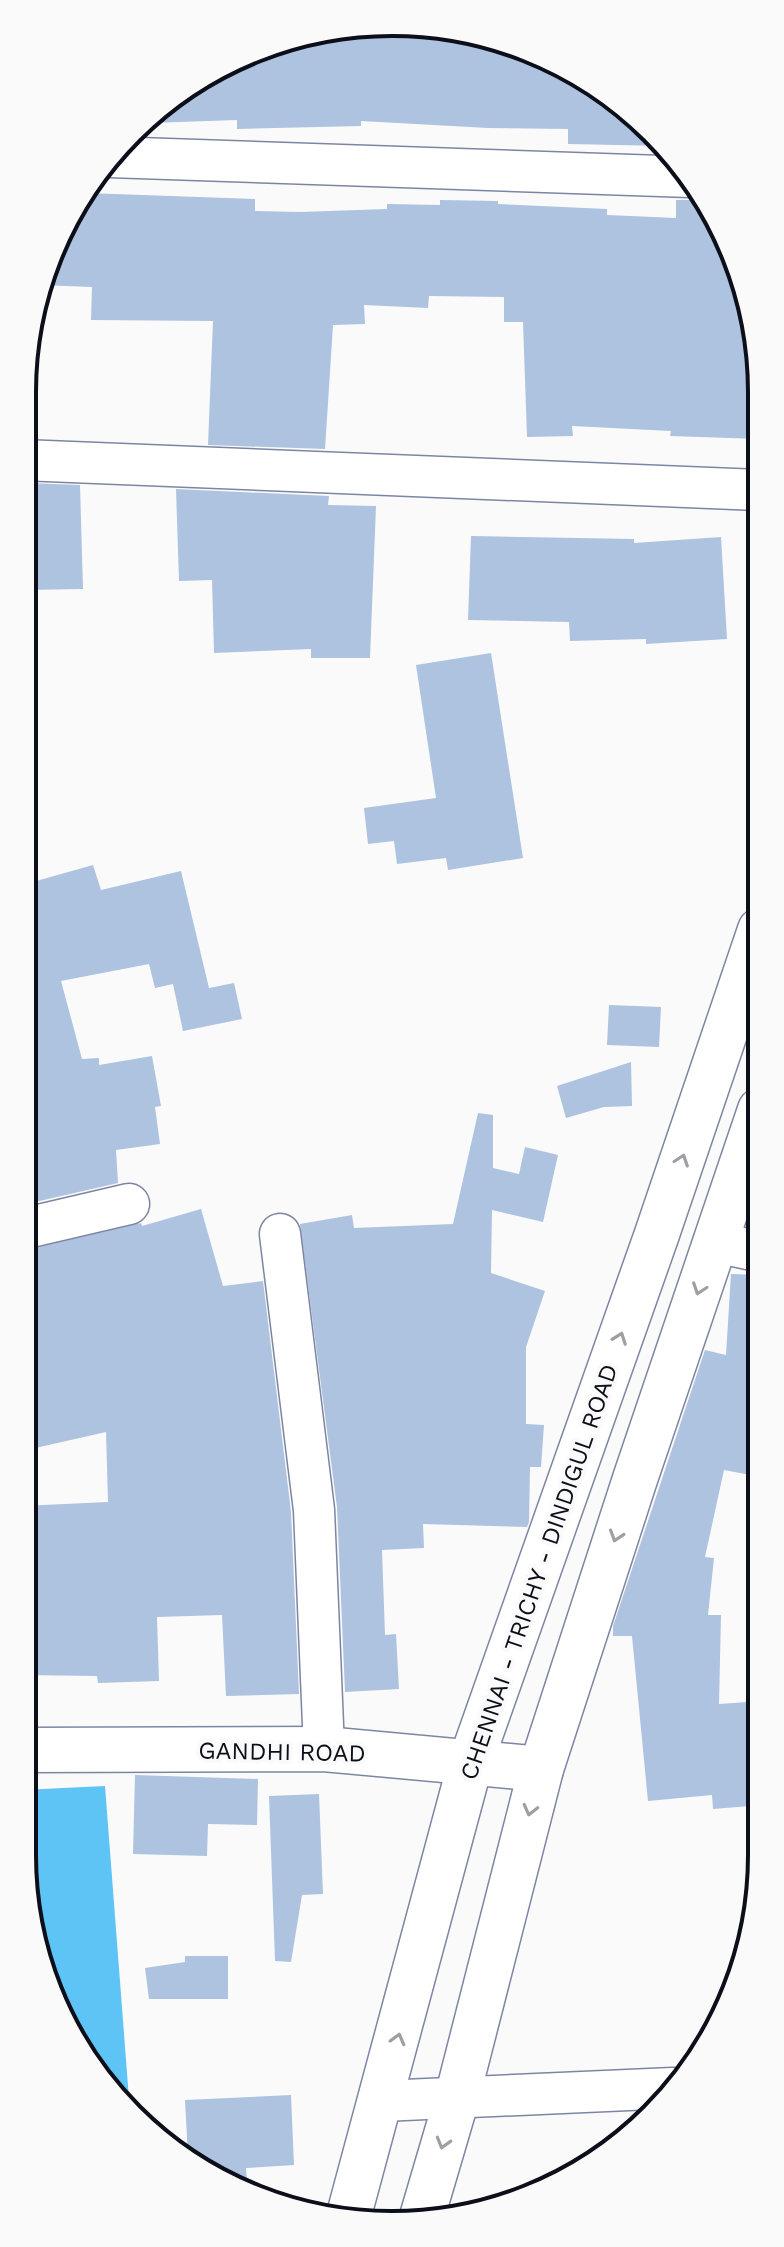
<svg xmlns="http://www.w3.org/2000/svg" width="784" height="2247" font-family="'Work Sans',sans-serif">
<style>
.water{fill:#5ec3f5}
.building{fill:#adc3df}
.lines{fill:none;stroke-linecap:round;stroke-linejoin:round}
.street-casing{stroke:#7e85a3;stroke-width:43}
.secondary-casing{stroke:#7e85a3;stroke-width:47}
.highway-casing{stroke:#7e85a3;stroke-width:47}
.street{stroke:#fff;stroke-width:40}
.secondary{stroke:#fff;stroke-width:44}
.highway{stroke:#fff;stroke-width:44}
.oneway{stroke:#9e9fa3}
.labels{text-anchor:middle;stroke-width:8;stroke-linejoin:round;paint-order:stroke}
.street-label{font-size:24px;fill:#0c0e19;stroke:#fafafa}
.rim{fill:none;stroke:#0c0e19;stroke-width:4}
</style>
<rect width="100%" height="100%" fill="#fafafa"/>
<!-- water -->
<path class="water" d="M105 1786 130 2112 114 2099 50 1996 22 1855V1790Z"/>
<!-- building -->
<g class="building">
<path d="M383 28 487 34 577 72 668 146 568 144V129L488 128 361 121V126L237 129V120L149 123 207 72 334 29Z"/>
<path d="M86 193 255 199V211L300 212 387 209V204L440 205V200L498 201V204L607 209V215L676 218V200H690L702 196 724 229 759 343V439L670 436 671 431 572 426 573 436 527 437 523 322H504V297L429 296 428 308 364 305 365 324 333 325 325 449 208 445 213 321 91 320 92 287 40 285Z"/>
<path d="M26 483 80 485 83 589 25 590 23 528 27 527Z"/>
<path d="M176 489 329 496 328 505 376 506 370 658H311V649L214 653 212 580 179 581Z"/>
<path d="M471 536 634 539V543L721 537 727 639 646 644V639L570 641 569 622 468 620Z"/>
<path d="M491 653 523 858 448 870 446 858 397 864 394 841 368 844 364 808 436 798 416 665Z"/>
<path d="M93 865 101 890 181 871 209 988 234 983 242 1019 183 1031 173 984 155 988 149 964 61 981 82 1059 99 1058V1065L152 1056 161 1106 155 1107 160 1144 116 1150 118 1183 22 1205V885Z"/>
<path d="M609 1005 661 1007 659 1047 607 1045Z"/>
<path d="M631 1062 632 1106 604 1107 566 1118 557 1086Z"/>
<path d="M478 1113 493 1115V1168L519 1174 525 1147 558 1155 543 1222 492 1210 491 1273 545 1291 526 1347V1424L544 1425 541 1467H530L529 1522 527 1527 423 1524 424 1548 382 1550 385 1635 396 1634 399 1689 345 1692 337 1507 300 1224 352 1215 354 1228 453 1224Z"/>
<path d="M201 1209 223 1286 263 1281 291 1512 299 1694 226 1696 222 1615 157 1617 159 1681 98 1683 97 1676 22 1675V1506L108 1502 106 1432 22 1451V1251L141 1223 142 1226Z"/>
<path d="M731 1274 761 1275V1477L724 1470 705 1557 714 1558 708 1615H721L719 1704 762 1701V1805L713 1809 712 1795 648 1801 632 1636H613V1626L705 1350 726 1355Z"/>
<path d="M135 1775 258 1779 257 1825 208 1824 207 1856 133 1854Z"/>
<path d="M319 1794 323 1894 302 1895 291 1962 275 1961 269 1796Z"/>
<path d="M185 1956H228V1999H149L145 1968 185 1962Z"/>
<path d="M291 2095 294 2165 246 2168 248 2193 228 2187 188 2156 185 2100Z"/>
</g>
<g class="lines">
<!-- street casing -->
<g class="street-casing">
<g id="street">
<path d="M109 157 690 177"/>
<path d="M22 460 759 490"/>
<path d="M22 1229 129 1204"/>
<path d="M280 1234 314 1510 324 1749"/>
<path d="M716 1242 761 1252"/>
<path d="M382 2101 673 2088"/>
</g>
</g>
<!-- secondary casing -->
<g class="secondary-casing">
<path id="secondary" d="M22 1750 324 1749 541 1769"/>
</g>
<!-- highway casing -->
<g class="highway-casing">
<g id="highway">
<path d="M422 2217 457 2098 541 1769 635 1479 760 1110"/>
<path d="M347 2222 471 1761 657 1234 760 930"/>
</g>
</g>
<!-- street -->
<use href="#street" class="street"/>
<!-- secondary -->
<use href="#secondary" class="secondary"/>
<!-- highway -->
<use href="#highway" class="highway"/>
</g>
<!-- one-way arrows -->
<defs><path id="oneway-chevron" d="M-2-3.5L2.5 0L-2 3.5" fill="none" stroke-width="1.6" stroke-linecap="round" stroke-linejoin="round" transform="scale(2)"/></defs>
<g class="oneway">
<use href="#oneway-chevron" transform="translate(682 1160) rotate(-71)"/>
<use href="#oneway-chevron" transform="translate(699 1289) rotate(109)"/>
<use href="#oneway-chevron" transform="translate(620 1338) rotate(-70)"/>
<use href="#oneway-chevron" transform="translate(616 1536) rotate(108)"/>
<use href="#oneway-chevron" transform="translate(530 1810) rotate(104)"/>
<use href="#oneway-chevron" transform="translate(398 2039) rotate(-75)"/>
<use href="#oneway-chevron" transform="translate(443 2143) rotate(106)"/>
</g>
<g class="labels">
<!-- street labels -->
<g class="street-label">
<text transform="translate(539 1572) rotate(-71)" y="8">CHENNAI - TRICHY - DINDIGUL ROAD</text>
<text transform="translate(282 1752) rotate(1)" y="8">GANDHI ROAD</text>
</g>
</g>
<!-- crop -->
<path d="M0 0H784V2247H0ZM392 36H392A356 356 0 0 1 748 392V1855A356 356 0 0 1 392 2211H392A356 356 0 0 1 36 1855V392A356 356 0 0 1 392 36Z" fill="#fafafa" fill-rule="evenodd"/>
<path class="rim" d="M392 36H392A356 356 0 0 1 748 392V1855A356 356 0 0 1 392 2211H392A356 356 0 0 1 36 1855V392A356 356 0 0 1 392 36Z"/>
</svg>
